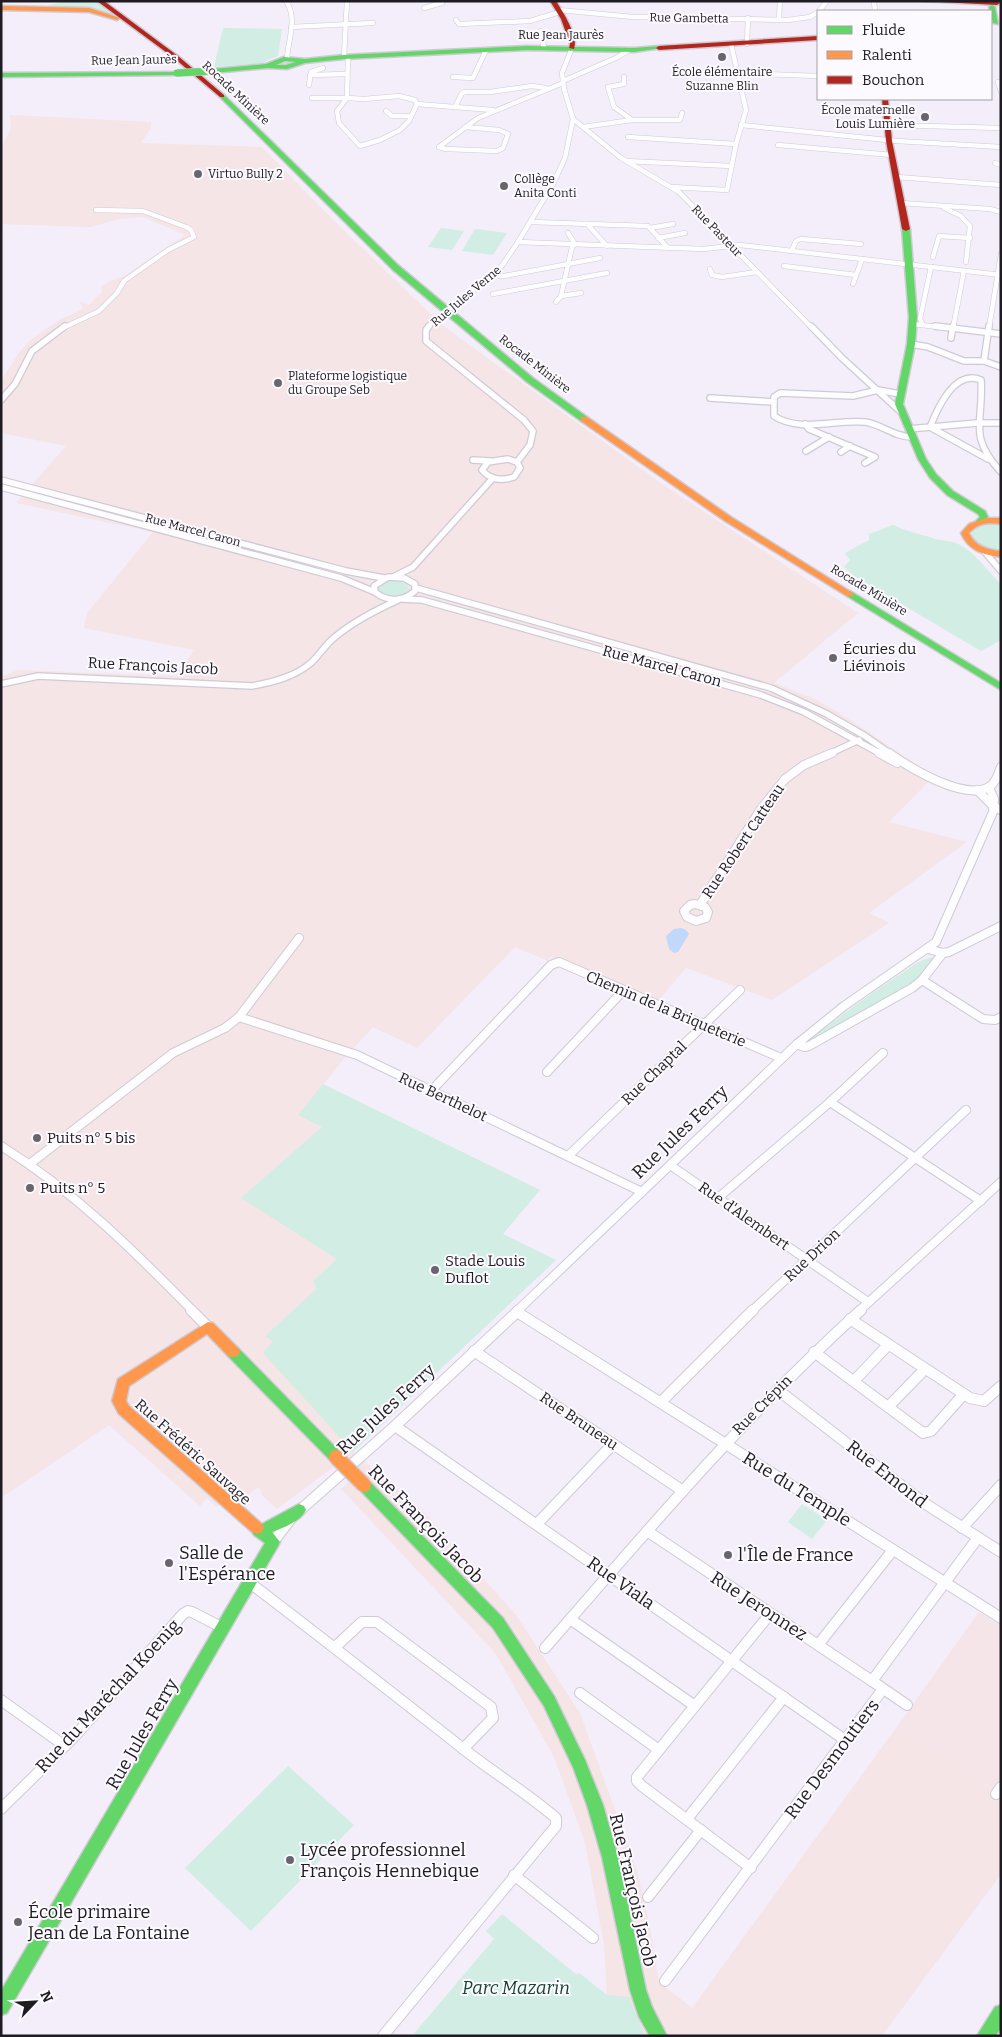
<svg xmlns="http://www.w3.org/2000/svg" width="1002" height="2037" font-family="Bitter,serif">
<style>
.commercial{fill:#f6e5e8}
.industrial{fill:#f5e5e6}
.green{fill:#d2ede3}
.water{fill:#bfd8fb}
.lines{fill:none;stroke-linecap:round;stroke-linejoin:round}
.street-far3-casing{stroke:#cfcbd4;stroke-width:5.5}
.street-far2-casing{stroke:#cfcbd4;stroke-width:8}
.street-far1-casing{stroke:#cfcbd4;stroke-width:10}
.street-casing{stroke:#cfcbd4;stroke-width:12}
.fast-casing{stroke:#cfcbd4;stroke-width:3}
.slow-casing{stroke:#cfcbd4;stroke-width:3}
.jam-casing{stroke:#cfcbd4;stroke-width:3}
.street-far3{stroke:#fdfcfe;stroke-width:4.5}
.street-far2{stroke:#fdfcfe;stroke-width:5.5}
.street-far1{stroke:#fdfcfe;stroke-width:8}
.street{stroke:#fdfcfe;stroke-width:10}
.fast{fill:#63d668;fill-rule:evenodd}
.slow{fill:#ff974d;fill-rule:evenodd}
.jam{fill:#b3261e;fill-rule:evenodd}
.street-bridge-casing{stroke:#cfcbd4;stroke-width:5.5;stroke-linecap:butt}
.fast-bridge-casing{stroke:#cfcbd4;stroke-width:8;stroke-linecap:butt}
.slow-bridge-casing{stroke:#cfcbd4;stroke-width:17;stroke-linecap:butt}
.street-bridge{stroke:#fdfcfe;stroke-width:4.5}
.fast-bridge{stroke:#63d668;stroke-width:7}
.slow-bridge{stroke:#ff974d;stroke-width:14}
.poi-dot{fill:#69656e;stroke:#fcfafe;stroke-width:2}
.labels{text-anchor:middle;stroke-width:4;stroke-linejoin:round;paint-order:stroke}
.far-street-label{font-size:12px;fill:#1e1b22;stroke:#fcfafe}
.far-poi-label{font-size:12px;fill:#1e1b22;stroke:#fcfafe;text-anchor:start}
.poi-label{font-size:15px;fill:#1e1b22;stroke:#fcfafe;text-anchor:start}
.street-label{font-size:15px;fill:#1e1b22;stroke:#fcfafe}
.near-street-label{font-size:18px;fill:#1e1b22;stroke:#fcfafe}
.near-poi-label{font-size:18px;fill:#1e1b22;stroke:#fcfafe;text-anchor:start}
.near-park-label{font-size:18px;font-style:italic;fill:#164531;stroke:#fcfafe}
</style>
<rect width="100%" height="100%" fill="#f3eefa"/>
<!-- commercial -->
<path class="commercial" d="M979 1612 1001 1626V1795L896 1728Z"/>
<!-- industrial -->
<path class="industrial" d="M10 115 151 122V128L141 143 262 147 332 219 442 325 662 484 858 613 774 683 813 698 838 712 910 760 933 777 889 822 967 842 869 913 889 923 772 1000 686 968 656 1003 551 957 548 961 515 947 417 1048 373 1027 346 1056 299 1115 322 1126 337 1259 313 1281 316 1289 265 1336 273 1340 353 1452 425 1513 516 1615 580 1713 637 1870 648 1917 659 1982 692 2008 896 1728 1001 1795V1874L882 2036H645L638 2020 607 1995 604 1945 585 1843 554 1757 496 1654 341 1489 351 1480 335 1466 277 1509 260 1493 262 1491 258 1487 241 1501 230 1493 217 1507 207 1498 200 1506 109 1425 1 1498V677L18 670 176 676 194 650 84 628 87 613 153 532 16 503 66 446 1 433V381L18 354 29 341 59 320 83 309 80 302 89 305 101 293 102 286 110 281 124 276 185 235 143 217 120 219 90 227 1 224V147L11 129Z"/>
<!-- green -->
<g class="green">
<path d="M63 1H95L116 16 101 12 44 7Z"/>
<path d="M223 28 282 29 278 56 262 63 214 67Z"/>
<path d="M441 228 464 231 452 250 428 247Z"/>
<path d="M475 229H476L507 233 493 255 462 251Z"/>
<path d="M992 522 1001 523V551L981 546 971 538 973 529 984 523Z"/>
<path d="M893 525C906 531 919 534 933 538 940 541 948 540 956 543 974 550 987 571 1001 584V640L981 651 854 576 844 567 850 560 845 553 869 540V534Z"/>
<path d="M392 579 408 584 409 591C400 600 389 597 379 593L378 586 386 580Z"/>
<path d="M933 957 937 959 911 987 813 1042 810 1039C839 1017 868 995 899 975 910 968 920 959 933 957Z"/>
<path d="M323 1084 540 1190 503 1234 556 1260 353 1452 263 1353 273 1341 265 1336 316 1289 313 1281 337 1259 241 1198 322 1127 298 1115Z"/>
<path d="M802 1504 827 1520 812 1539 788 1522Z"/>
<path d="M288 1766 354 1825 251 1931 185 1868Z"/>
<path d="M502 1914 577 1975 579 1973 607 1995 629 1997 645 2036H412L494 1939 486 1931Z"/>
</g>
<!-- water -->
<path class="water" d="M681 928 686 930 689 934 678 952 674 953 669 949 666 936 674 929Z"/>
<g class="lines">
<!-- street-far3 casing -->
<g class="street-far3-casing">
<g id="street-far3">
<path d="M286 1C298 19 288 39 287 59"/>
<path d="M874 1 875 11"/>
<path d="M424 8 442 3 437 1"/>
<path d="M559 10 633 17 788 20 810 17 818 12"/>
<path d="M819 11 827 1"/>
<path d="M779 19 780 1"/>
<path d="M456 20 459 24 530 21 560 12"/>
<path d="M291 27 373 23"/>
<path d="M541 31 544 48"/>
<path d="M747 44 748 18"/>
<path d="M572 48 562 73 564 89 573 119 621 158 679 192 812 328"/>
<path d="M344 57 347 1"/>
<path d="M738 73 818 76"/>
<path d="M310 75 347 74"/>
<path d="M453 77 473 78 486 50"/>
<path d="M563 81 618 57 629 50"/>
<path d="M998 82 1001 92"/>
<path d="M309 85 311 72 323 68"/>
<path d="M399 96 415 100 417 104 409 121 400 130 380 140 360 146 339 123 337 111 347 98 364 99Z"/>
<path d="M312 98H347"/>
<path d="M347 98 348 57"/>
<path d="M417 104 493 110"/>
<path d="M455 107 462 93 465 92H490L532 86 546 88"/>
<path d="M386 111 392 116H410"/>
<path d="M632 120H680L682 113"/>
<path d="M741 125 897 141 1001 147"/>
<path d="M888 125 1001 128"/>
<path d="M583 127 632 120 614 107 608 87 624 84V77"/>
<path d="M628 137 736 144"/>
<path d="M778 145 892 155"/>
<path d="M439 147 478 118 563 83"/>
<path d="M439 147 446 149 497 151 503 148 508 134 499 130 465 127"/>
<path d="M626 161 731 166"/>
<path d="M995 163 1001 165"/>
<path d="M897 177 1001 185"/>
<path d="M671 187 727 190 736 144 746 110 731 44"/>
<path d="M901 203 990 209 1001 212"/>
<path d="M944 208 961 216 970 226 966 262"/>
<path d="M531 222 648 226 668 248"/>
<path d="M587 224 607 246"/>
<path d="M650 228 673 224"/>
<path d="M658 238 685 233"/>
<path d="M518 242 703 249 740 245 1001 275"/>
<path d="M792 250 796 241 801 239 861 244"/>
<path d="M933 257 939 236 970 238"/>
<path d="M784 266 856 275"/>
<path d="M710 269 712 275 722 277 757 272"/>
<path d="M493 275 504 276 600 258"/>
<path d="M853 284 862 259"/>
<path d="M493 294 607 273"/>
<path d="M561 296 581 293"/>
<path d="M556 302 561 296 572 247 575 244 568 233"/>
<path d="M457 303 499 270 518 242 553 184 565 158 573 119"/>
<path d="M913 324 946 328"/>
<path d="M923 325 920 319 931 267"/>
<path d="M63 328 99 311 117 293 124 281 168 250 194 237 191 230 186 227 143 211 96 210"/>
<path d="M428 328 432 322"/>
<path d="M953 328 964 271"/>
<path d="M989 328 1001 254"/>
</g>
</g>
<!-- street-far2 casing -->
<g class="street-far2-casing">
<g id="street-far2">
<path d="M429 326 426 330V341L524 420 533 431 530 445 517 462"/>
<path d="M811 326 842 358 901 412"/>
<path d="M935 326 1001 334"/>
<path d="M951 338 953 326"/>
<path d="M911 344 928 347 964 361H984L1001 367"/>
<path d="M984 361 989 326"/>
<path d="M900 394 878 390 853 396 780 393 774 397V416C800 433 836 419 865 422 881 424 894 437 912 437"/>
<path d="M710 398 774 402"/>
<path d="M1 400 15 384 32 351 65 326"/>
<path d="M805 424 809 429 875 457 865 463"/>
<path d="M908 429 977 423H1001"/>
<path d="M806 451 829 437"/>
<path d="M841 452 850 446"/>
<path d="M508 459 517 462 520 468 514 477C502 481 490 480 482 470L488 462Z"/>
<path d="M988 459 930 427C938 407 955 369 981 380 984 422 967 435 1001 472"/>
<path d="M473 460 490 461"/>
<path d="M1 480 346 571 384 578"/>
<path d="M1 487 341 578 375 592"/>
<path d="M984 551 1001 571"/>
<path d="M388 577 404 578 415 584V591C403 602 387 602 375 592L374 586Z"/>
<path d="M393 577 413 567 493 478"/>
<path d="M416 588 771 688 827 714 865 736 891 754"/>
<path d="M402 599 422 600 761 695 804 712 881 754"/>
<path d="M1 684 38 676 252 686C273 682 295 677 312 662 320 654 326 644 335 637 354 621 376 610 398 600"/>
<path d="M829 754 859 740"/>
</g>
</g>
<!-- street-far1 casing -->
<g class="street-far1-casing">
<g id="street-far1">
<path d="M879 753 897 763"/>
<path d="M889 753C910 768 964 801 989 787 997 782 998 774 1001 767"/>
<path d="M977 790 993 806 1001 810"/>
<path d="M695 904 705 907 708 912 706 918 696 921 687 917 684 911 690 905Z"/>
<path d="M700 905 761 809 785 779 804 765 832 753"/>
<path d="M928 949 943 953 949 952 1001 926"/>
<path d="M922 980 983 1019 995 1020 1001 1017"/>
<path d="M239 1017 357 1055 642 1192"/>
<path d="M797 1044 804 1047 809 1046 912 988 922 980 943 953"/>
<path d="M547 1072 623 991"/>
<path d="M431 1091 551 965 559 962 781 1058"/>
<path d="M830 1102 981 1201"/>
<path d="M1 1146C75 1192 132 1249 193 1311"/>
<path d="M568 1156 740 990"/>
<path d="M31 1163 173 1053 225 1028 239 1017 299 938"/>
<path d="M670 1165 868 1302"/>
<path d="M718 1198 830 1102 883 1053"/>
<path d="M517 1311 797 1044 844 1006 936 942 993 812 994 799 989 787"/>
<path d="M752 1311 966 1110"/>
<path d="M859 1311 1001 1182"/>
</g>
</g>
<!-- street casing -->
<g class="street-casing">
<g id="street">
<path d="M191 1310 208 1327"/>
<path d="M517 1312 1001 1618"/>
<path d="M850 1319 970 1398 984 1401 1001 1386"/>
<path d="M474 1351 683 1491"/>
<path d="M814 1352 923 1433 931 1431 963 1395"/>
<path d="M854 1381 888 1345"/>
<path d="M778 1390 924 1503 1001 1552"/>
<path d="M661 1402 753 1310"/>
<path d="M888 1407 924 1370"/>
<path d="M395 1426 845 1740"/>
<path d="M298 1512 395 1426 519 1310"/>
<path d="M537 1524 613 1444"/>
<path d="M962 1528 1001 1485"/>
<path d="M647 1531 872 1681"/>
<path d="M273 1542 290 1520"/>
<path d="M250 1583C321 1637 391 1692 461 1747 492 1772 526 1792 556 1818V1826L383 2036"/>
<path d="M570 1619 695 1706"/>
<path d="M818 1645 893 1550"/>
<path d="M335 1647 362 1622H377L491 1707 493 1718 463 1749"/>
<path d="M545 1648C647 1531 745 1415 861 1310"/>
<path d="M580 1693 659 1750"/>
<path d="M1 1700 65 1746"/>
<path d="M907 1705 872 1681 977 1539"/>
<path d="M996 1794 1001 1787"/>
<path d="M1 1809 73 1738 183 1614 188 1611 192 1612 223 1628"/>
<path d="M687 1819 784 1697"/>
<path d="M751 1868 642 1786 637 1781V1777L770 1614"/>
<path d="M514 1875 593 1938"/>
<path d="M648 1897 701 1830"/>
<path d="M665 1981 883 1689"/>
</g>
</g>
<!-- fast casing -->
<g class="fast-casing">
<g id="fast">
<path d="M992 5 995 7 998 24 993 23 989 7Z"/>
<path d="M526 46 634 48 659 46 662 48 634 52 526 50 344 59 305 63 287 69 267 68 213 73 210 71 213 69 266 64 284 57 305 59 344 55ZM285 61 296 62 286 65H276Z"/>
<path d="M179 72V74L177 75 1 77V73Z"/>
<path d="M220 95H224L399 266 533 378 587 417V421H581L527 382 393 270 220 97Z"/>
<path d="M906 227 910 229 917 317 915 344 903 404 926 459 936 474 953 491 985 511 988 517 983 523H977L976 521 980 517 978 514 947 495 930 478 918 459 895 404 907 344 909 317 902 229Z"/>
<path d="M850 591 1001 683V690L847 596V592Z"/>
<path d="M233 1347 238 1348 341 1453 343 1457 341 1461 336 1463 331 1461 228 1356 226 1352 228 1348Z"/>
<path d="M364 1479 369 1481 503 1618 554 1696 585 1760 603 1805 618 1857 646 1990 652 2007 667 2036H650L639 2017 630 1990 602 1857 587 1805 573 1767 544 1706 493 1628 359 1489 357 1485 359 1481Z"/>
<path d="M299 1504 304 1506 306 1510C301 1521 283 1528 272 1532L280 1542 278 1546 7 2013 1 2015V1991L265 1543 254 1535 250 1528 252 1524 257 1522 262 1524Z"/>
<path d="M1001 2005V2028L995 2036H977L995 2007Z"/>
</g>
</g>
<!-- slow casing -->
<g class="slow-casing">
<g id="slow">
<path d="M1 6 89 8 120 18 117 20 89 12 1 10Z"/>
<path d="M581 417H587L731 517 854 594 853 596H847L725 521 581 421Z"/>
<path d="M986 518H1001V524C988 522 978 523 969 533 975 546 987 550 1001 551V557C983 555 968 550 961 533L969 524Z"/>
<path d="M208 1322 213 1323 238 1348 240 1352 238 1356 233 1357 228 1356 207 1334 129 1386 126 1401 129 1406 262 1524 264 1528 262 1532 257 1534 252 1532 119 1414 112 1401 118 1379Z"/>
</g>
</g>
<!-- jam casing -->
<g class="jam-casing">
<g id="jam">
<path d="M97 1H104L178 56 224 95V97H220L174 58Z"/>
<path d="M550 1H556C563 12 579 37 574 49L569 48 570 44 561 19Z"/>
<path d="M921 1H997L1000 3 997 5Z"/>
<path d="M818 36V40L659 50 656 48 659 46Z"/>
<path d="M882 99H888L892 141 910 229 906 231 902 229 886 141Z"/>
</g>
</g>
<!-- street-far3 -->
<use href="#street-far3" class="street-far3"/>
<!-- street-far2 -->
<use href="#street-far2" class="street-far2"/>
<!-- street-far1 -->
<use href="#street-far1" class="street-far1"/>
<!-- street -->
<use href="#street" class="street"/>
<!-- fast -->
<use href="#fast" class="fast"/>
<!-- slow -->
<use href="#slow" class="slow"/>
<!-- jam -->
<use href="#jam" class="jam"/>
<!-- street-bridge casing -->
<g class="street-bridge-casing">
<path id="street-bridge" d="M432 322 457 303"/>
</g>
<!-- fast-bridge casing -->
<g class="fast-bridge-casing">
<path id="fast-bridge" d="M177 73 213 71"/>
</g>
<!-- slow-bridge casing -->
<g class="slow-bridge-casing">
<path id="slow-bridge" d="M336 1457 364 1485"/>
</g>
<!-- street-bridge -->
<use href="#street-bridge" class="street-bridge"/>
<!-- fast-bridge -->
<use href="#fast-bridge" class="fast-bridge"/>
<!-- slow-bridge -->
<use href="#slow-bridge" class="slow-bridge"/>
</g>
<!-- markers -->
<g class="poi-dot">
<circle cx="722" cy="57" r="5"/>
<circle cx="925" cy="117" r="5"/>
<circle cx="198" cy="174" r="5"/>
<circle cx="504" cy="186" r="5"/>
<circle cx="278" cy="383" r="5"/>
<circle cx="833" cy="658" r="5"/>
<circle cx="37" cy="1138" r="5"/>
<circle cx="30" cy="1188" r="5"/>
<circle cx="435" cy="1270" r="5"/>
<circle cx="728" cy="1555" r="5"/>
<circle cx="169" cy="1563" r="5"/>
<circle cx="290" cy="1860" r="5"/>
<circle cx="18" cy="1922" r="5"/>
</g>
<g class="labels">
<!-- far-street labels -->
<g class="far-street-label">
<text transform="translate(689 18) rotate(1)" y="4">Rue Gambetta</text>
<text x="561" y="39">Rue Jean Jaurès</text>
<text transform="translate(134 60) rotate(-1)" y="4">Rue Jean Jaurès</text>
<text transform="translate(236 93) rotate(43)" y="4">Rocade Minière</text>
<text transform="translate(717 231) rotate(46)" y="4">Rue Pasteur</text>
<text transform="translate(466 296) rotate(-40)" y="4">Rue Jules Verne</text>
<text transform="translate(535 364) rotate(38)" y="4">Rocade Minière</text>
<text transform="translate(193 530) rotate(15)" y="4">Rue Marcel Caron</text>
<text transform="translate(869 590) rotate(31)" y="4">Rocade Minière</text>
</g>
<!-- far-poi labels -->
<g class="far-poi-label">
<text x="722" y="76" text-anchor="middle">École élémentaire<tspan x="722" dy="14">Suzanne Blin</tspan></text>
<text x="915" y="114" text-anchor="end">École maternelle<tspan x="915" dy="14">Louis Lumière</tspan></text>
<text x="208" y="178">Virtuo Bully 2</text>
<text x="514" y="183">Collège<tspan x="514" dy="14">Anita Conti</tspan></text>
<text x="288" y="380">Plateforme logistique<tspan x="288" dy="14">du Groupe Seb</tspan></text>
</g>
<!-- poi labels -->
<g class="poi-label">
<text x="843" y="654">Écuries du<tspan x="843" dy="17">Liévinois</tspan></text>
<text x="47" y="1143">Puits n° 5 bis</text>
<text x="40" y="1193">Puits n° 5</text>
<text x="445" y="1266">Stade Louis<tspan x="445" dy="17">Duflot</tspan></text>
</g>
<!-- street labels -->
<g class="street-label">
<text transform="translate(153 666) rotate(3)" y="5">Rue François Jacob</text>
<text transform="translate(662 666) rotate(15)" y="5">Rue Marcel Caron</text>
<text transform="translate(743 841) rotate(-56)" y="5">Rue Robert Catteau</text>
<text transform="translate(666 1009) rotate(23)" y="5">Chemin de la Briqueterie</text>
<text transform="translate(654 1073) rotate(-44)" y="5">Rue Chaptal</text>
<text transform="translate(443 1097) rotate(25)" y="5">Rue Berthelot</text>
<text transform="translate(744 1216) rotate(35)" y="5">Rue d'Alembert</text>
<text transform="translate(812 1255) rotate(-43)" y="5">Rue Drion</text>
<text transform="translate(762 1405) rotate(-45)" y="5">Rue Crépin</text>
<text transform="translate(579 1421) rotate(34)" y="5">Rue Bruneau</text>
<text transform="translate(193 1452) rotate(42)" y="5">Rue Frédéric Sauvage</text>
</g>
<!-- near-street labels -->
<g class="near-street-label">
<text transform="translate(680 1132) rotate(-44)" y="6">Rue Jules Ferry</text>
<text transform="translate(386 1409) rotate(-42)" y="6">Rue Jules Ferry</text>
<text transform="translate(887 1474) rotate(38)" y="6">Rue Emond</text>
<text transform="translate(797 1489) rotate(32)" y="6">Rue du Temple</text>
<text transform="translate(426 1524) rotate(46)" y="6">Rue François Jacob</text>
<text transform="translate(621 1583) rotate(35)" y="6">Rue Viala</text>
<text transform="translate(759 1606) rotate(33)" y="6">Rue Jeronnez</text>
<text transform="translate(108 1696) rotate(-47)" y="6">Rue du Maréchal Koenig</text>
<text transform="translate(142 1734) rotate(-60)" y="6">Rue Jules Ferry</text>
<text transform="translate(832 1759) rotate(-53)" y="6">Rue Desmoutiers</text>
<text transform="translate(633 1890) rotate(77)" y="6">Rue François Jacob</text>
</g>
<!-- near-poi labels -->
<g class="near-poi-label">
<text x="179" y="1559">Salle de<tspan x="179" dy="21">l'Espérance</tspan></text>
<text x="738" y="1561">l'Île de France</text>
<text x="300" y="1856">Lycée professionnel<tspan x="300" dy="21">François Hennebique</tspan></text>
<text x="28" y="1918">École primaire<tspan x="28" dy="21">Jean de La Fontaine</tspan></text>
</g>
<!-- near-park labels -->
<g class="near-park-label">
<text x="516" y="1994">Parc Mazarin</text>
</g>
</g>
<!-- border -->
<rect width="1002" height="2037" fill="none" stroke="#1e1b22" stroke-width="5"/>
<!-- legend -->
<rect x="817" y="10" width="175" height="90" fill="#fcfafe" stroke="#a3a1a6"/>
<rect x="827" y="26" width="25" height="8" fill="#63d668" stroke="#a3a1a6"/>
<text x="862" y="35" font-size="15" fill="#1e1b22">Fluide</text>
<rect x="827" y="51" width="25" height="8" fill="#ff974d" stroke="#a3a1a6"/>
<text x="862" y="60" font-size="15" fill="#1e1b22">Ralenti</text>
<rect x="827" y="76" width="25" height="8" fill="#b3261e" stroke="#a3a1a6"/>
<text x="862" y="85" font-size="15" fill="#1e1b22">Bouchon</text>
<!-- north arrow -->
<g transform="translate(35 2002) rotate(65)" stroke="#fcfafe" stroke-width="4" paint-order="stroke">
<path d="M0-4L9 19L0 12L-9 19Z" fill="#1e1b22"/>
<text y="-8" font-size="14" font-weight="bold" text-anchor="middle" fill="#1e1b22">N</text>
</g>
</svg>
